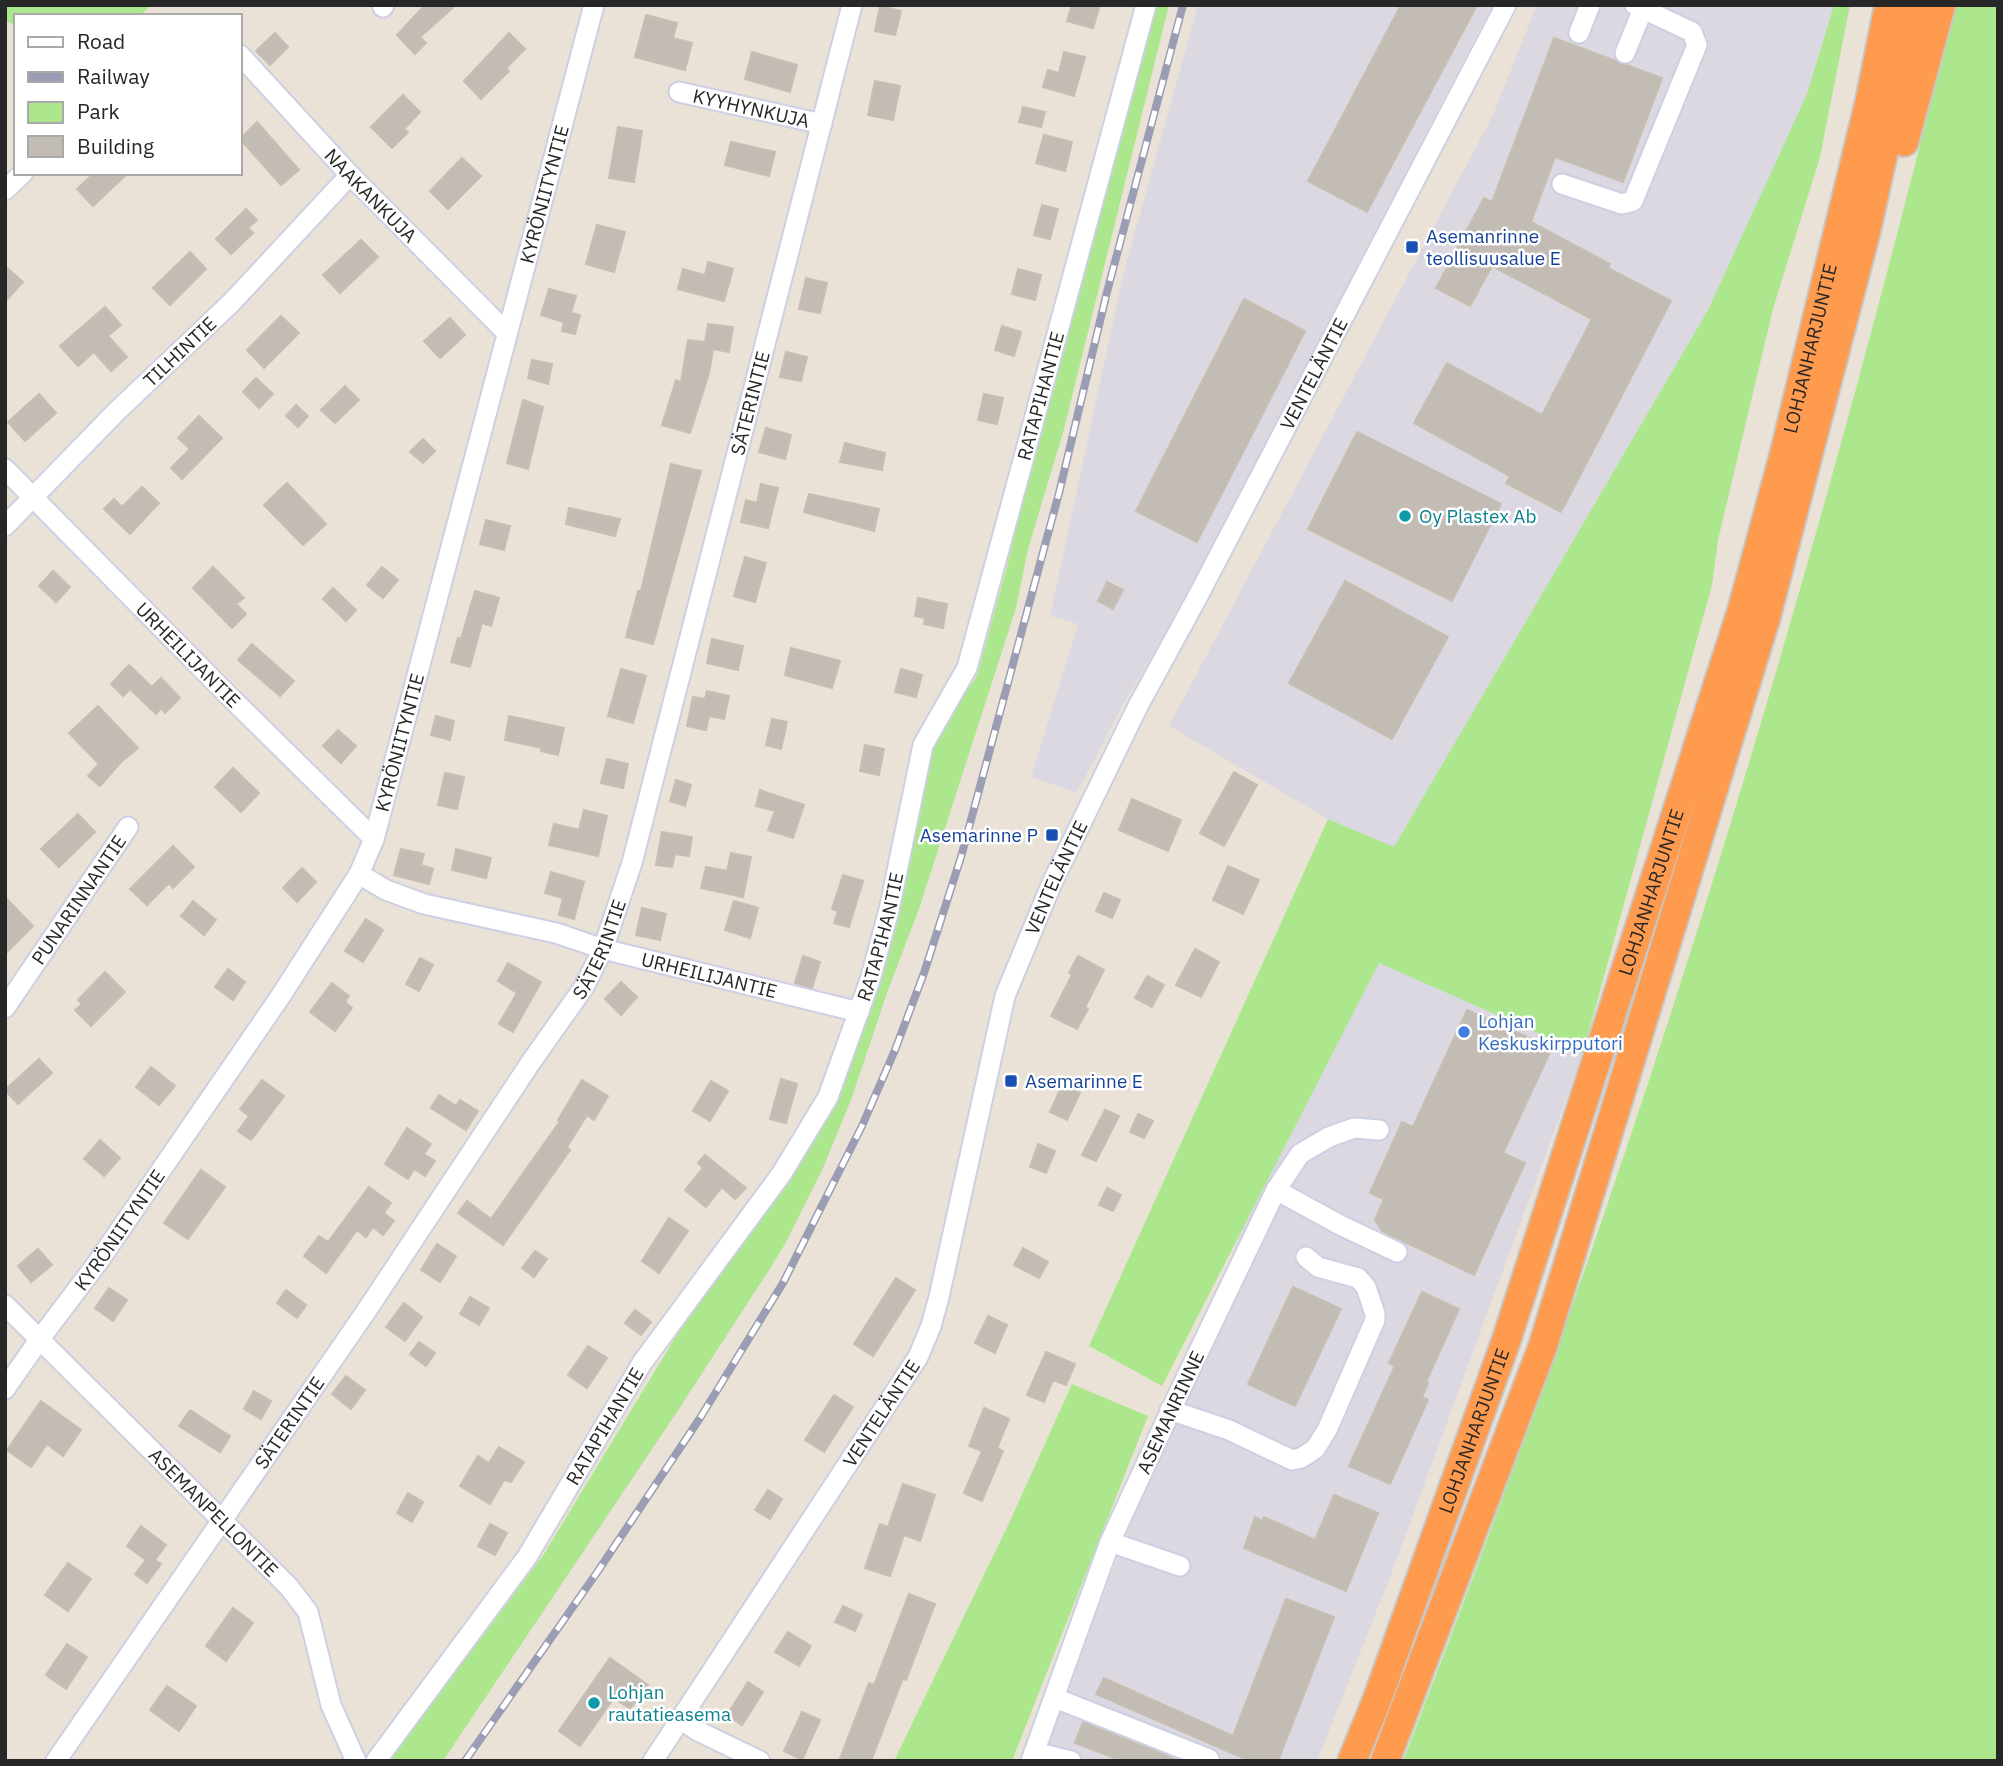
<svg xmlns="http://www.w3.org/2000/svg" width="2003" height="1766" font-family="'IBM Plex Sans',sans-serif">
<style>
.industrial{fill:#dbd8e2}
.green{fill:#ace78e}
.building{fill:#c2bcb4;stroke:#c6beb1;stroke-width:2}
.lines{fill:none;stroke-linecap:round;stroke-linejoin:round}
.minor-casing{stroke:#ccd0e2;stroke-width:23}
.highway-casing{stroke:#c7c7c7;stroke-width:32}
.minor{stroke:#fff;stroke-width:19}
.highway{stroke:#ff9b4e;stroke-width:28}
.rail-casing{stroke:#9a9db3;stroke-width:8}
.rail{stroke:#fff;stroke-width:5;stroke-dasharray:16;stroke-linecap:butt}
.transit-dot{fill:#1a4fb4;stroke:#fff;stroke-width:2.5}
.culture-dot{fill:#0f9aa8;stroke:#fff;stroke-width:2.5}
.shop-dot{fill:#3f7fe0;stroke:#fff;stroke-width:2.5}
.labels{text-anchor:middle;stroke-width:5;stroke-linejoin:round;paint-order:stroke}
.street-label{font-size:19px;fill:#272727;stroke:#fff}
.transit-label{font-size:19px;fill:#164399;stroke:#fff;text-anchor:start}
.culture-label{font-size:19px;fill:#0d838f;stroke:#fff;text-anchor:start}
.shop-label{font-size:19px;fill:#366cbe;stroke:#fff;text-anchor:start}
</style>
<rect width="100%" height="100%" fill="#ebe2d7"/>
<!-- industrial -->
<g class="industrial">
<path d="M1198 5H1492L1188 596 1123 704 1077 793 1031 777 1078 624 1050 616 1123 275Z"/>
<path d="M1537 5H1834L1808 94 1708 310 1394 848 1328 819 1169 726 1493 115Z"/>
<path d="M1379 962 1583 1053 1392 1572 1317 1761H1041L1245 1221Z"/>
</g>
<!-- green -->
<g class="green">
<path d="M5 5H152L139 16H16V25L5 21Z"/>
<path d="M1155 5H1169L1064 429 1028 549 1016 608 919 909 888 990 851 1100 823 1168 785 1244 771 1267 677 1412 443 1761H389L544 1554 678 1333 748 1232 791 1176 886 956 915 838 928 762 938 733 977 676 1008 563 1020 508Z"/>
<path d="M1834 5H1850L1820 157 1773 309 1718 540 1712 585 1583 1053 1379 963 1162 1386 1089 1346 1328 819 1394 847 1708 310 1807 94Z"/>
<path d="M1955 5H1998V1761H1403C1465 1600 1526 1438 1583 1275 1728 859 1850 433 1955 5Z"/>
<path d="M1072 1384 1148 1416 1012 1761H894L1010 1521Z"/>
</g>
<!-- building -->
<g class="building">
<path d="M425 5H456L420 37 426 43 415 54 397 35Z"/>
<path d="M1072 5H1100L1093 28 1067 21Z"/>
<path d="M1401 5H1477L1367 212 1308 181Z"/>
<path d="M880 6 901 11 895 35 875 31Z"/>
<path d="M646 15 677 23 673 38 692 43 685 70 635 57Z"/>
<path d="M275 33 288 47 270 65 256 51Z"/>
<path d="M509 33 525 49 506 68 509 71 481 99 464 81Z"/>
<path d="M1554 38 1662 78 1623 182 1555 157 1531 222 1610 264 1608 268 1671 301 1561 512 1506 483 1510 476 1414 423 1447 363 1542 415 1592 319 1492 266 1470 306 1436 288 1484 198 1492 202Z"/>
<path d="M752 52 797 65 790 92 745 79Z"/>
<path d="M1064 52 1085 57 1074 96 1043 87 1048 70 1059 73Z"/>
<path d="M875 81 900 86 893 120 868 115Z"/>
<path d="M403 95 420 112 404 129 408 132 392 148 371 127Z"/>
<path d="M1023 107 1045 112 1041 127 1019 122Z"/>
<path d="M257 122 299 170 281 185 240 139Z"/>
<path d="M618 127 642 131 634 182 609 178Z"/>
<path d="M1044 135 1072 142 1065 171 1036 163Z"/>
<path d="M731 142 775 152 769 176 725 165Z"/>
<path d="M462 158 481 176 448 209 430 191Z"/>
<path d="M94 173H128L93 206 77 189Z"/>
<path d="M1042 205 1058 209 1050 239 1034 235Z"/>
<path d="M246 209 257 220 248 228 253 233 231 254 216 239Z"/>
<path d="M597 225 625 232 614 272 586 264Z"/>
<path d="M361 240 378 257 340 293 323 275Z"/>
<path d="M190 252 206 269 170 305 153 288Z"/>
<path d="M708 262 733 269 724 301 678 289 683 269 705 275Z"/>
<path d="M5 266 23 282 5 302Z"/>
<path d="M1018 269 1041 275 1035 300 1012 294Z"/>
<path d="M806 278 827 283 820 313 799 309Z"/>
<path d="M549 289 576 296 571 313 580 315 575 334 562 331 564 322 541 315Z"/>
<path d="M1244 299 1305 331 1197 542 1136 511Z"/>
<path d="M105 307 121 325 108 336 127 357 111 371 94 352 78 366 60 346Z"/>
<path d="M281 316 299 333 264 368 247 350Z"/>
<path d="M450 318 465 335 440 358 424 341Z"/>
<path d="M708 324 733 327 729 352 713 349 709 373 690 433 662 425 676 380 681 382 688 340 705 342Z"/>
<path d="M1002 326 1021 332 1014 356 995 350Z"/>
<path d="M786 352 807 357 801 381 780 377Z"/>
<path d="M532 360 552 364 548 384 528 378Z"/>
<path d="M256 378 273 394 259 408 243 392Z"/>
<path d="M345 386 359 400 335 423 321 410Z"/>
<path d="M39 394 56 413 25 441 8 422Z"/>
<path d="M984 394 1003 398 997 424 978 420Z"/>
<path d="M523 400 543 407 528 469 507 463Z"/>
<path d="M296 405 308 416 298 427 286 416Z"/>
<path d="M199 416 222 438 182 479 171 468 190 449 178 438Z"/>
<path d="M766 428 791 435 785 459 759 452Z"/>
<path d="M1357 432 1501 504 1452 601 1308 529Z"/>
<path d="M423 439 435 451 423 463 410 452Z"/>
<path d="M845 443 885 453 882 470 840 462Z"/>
<path d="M671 464 701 471 653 644 626 637 638 591H641Z"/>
<path d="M287 483 326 524 303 545 264 505Z"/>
<path d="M761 484 778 488 768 528 741 522 746 500 757 503Z"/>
<path d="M142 487 159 503 130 534 104 509 114 499 122 507Z"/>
<path d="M809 494 879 509 874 531 804 512Z"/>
<path d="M569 508 620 519 615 536 566 524Z"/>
<path d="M486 520 510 526 504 550 480 544Z"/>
<path d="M745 557 766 563 755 602 734 596Z"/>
<path d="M213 567 244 598 236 604 246 614 232 628 193 588Z"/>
<path d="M382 567 398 580 383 598 367 585Z"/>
<path d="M53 571 70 587 56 602 39 586Z"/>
<path d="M1345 581 1448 637 1392 739 1289 683Z"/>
<path d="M1107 582 1123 590 1113 609 1098 601Z"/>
<path d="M333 588 356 610 346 621 323 599Z"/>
<path d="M475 591 499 598 491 626 482 623 470 667 451 662 458 638 461 639Z"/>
<path d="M918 598 947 604 943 628 924 624 925 618 915 616Z"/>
<path d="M712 639 743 646 738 670 707 663Z"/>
<path d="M252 644 294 681 280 696 238 660Z"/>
<path d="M791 648 840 661 832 688 785 675Z"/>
<path d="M129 665 152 687 161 678 180 698 165 713 161 708 156 714 130 689 123 696 111 684Z"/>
<path d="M621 669 646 676 633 723 608 716Z"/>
<path d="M901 669 922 675 916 697 895 692Z"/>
<path d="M707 691 729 696 724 719 709 716 706 730 687 726 693 697 705 699Z"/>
<path d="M98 706 138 748 121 762 100 786 88 776 99 764 69 733Z"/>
<path d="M436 716 454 721 450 740 431 735Z"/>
<path d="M509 716 564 728 558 755 541 751 542 748 505 740Z"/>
<path d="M772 719 787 722 781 749 766 745Z"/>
<path d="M338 730 356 746 341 763 323 746Z"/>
<path d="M865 745 884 749 879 775 860 771Z"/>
<path d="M607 759 628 764 623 788 601 783Z"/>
<path d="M233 768 259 793 241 812 215 787Z"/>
<path d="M1234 772 1257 785 1224 846 1200 833Z"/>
<path d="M445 773 464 777 457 809 438 805Z"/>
<path d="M676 780 691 785 685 806 670 801Z"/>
<path d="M760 790 804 805 793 838 768 830 775 811 756 806Z"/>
<path d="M1132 799 1181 820 1168 851 1119 830Z"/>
<path d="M584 810 607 816 598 856 549 845 554 824 579 830Z"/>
<path d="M78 814 95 832 59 867 41 849Z"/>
<path d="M662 832 692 837 689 856 675 854 672 867 656 865Z"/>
<path d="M173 846 194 867 173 888 169 883 147 905 130 889Z"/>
<path d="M401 849 424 854 421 865 433 869 429 884 394 875Z"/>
<path d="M456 849 491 858 486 878 452 870Z"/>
<path d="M731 853 751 857 743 897 701 888 706 867 727 871Z"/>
<path d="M1228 866 1259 880 1243 914 1213 900Z"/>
<path d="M302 868 316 882 297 902 283 888Z"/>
<path d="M551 872 584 882 574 919 559 915 563 898 545 893Z"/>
<path d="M843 875 863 881 849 927 834 923 838 911 832 909Z"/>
<path d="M1104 893 1120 900 1112 918 1096 911Z"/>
<path d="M5 897 33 926 5 954Z"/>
<path d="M193 901 216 920 204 935 181 916Z"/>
<path d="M734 901 758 908 750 938 725 930Z"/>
<path d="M642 908 666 914 660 940 636 935Z"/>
<path d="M366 919 383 930 363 962 345 951Z"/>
<path d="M1195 949 1219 962 1201 997 1176 985Z"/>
<path d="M803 956 820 962 812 988 795 983Z"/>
<path d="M1078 956 1104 970 1085 1007 1088 1009 1077 1029 1051 1016 1072 975 1069 973Z"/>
<path d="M420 958 433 965 419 991 406 984Z"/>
<path d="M508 963 541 982 513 1032 499 1024 517 993 498 981Z"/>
<path d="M228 969 245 982 233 1000 215 987Z"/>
<path d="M105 972 125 992 91 1026 75 1010 82 1004 78 1000Z"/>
<path d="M1147 976 1164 985 1152 1007 1135 998Z"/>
<path d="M621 982 637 997 621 1015 605 999Z"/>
<path d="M332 983 349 996 345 1002 352 1008 335 1031 310 1012Z"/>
<path d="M1467 1010 1552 1048 1503 1153 1525 1163 1474 1275 1382 1231 1375 1220 1384 1199 1370 1193 1402 1122 1413 1127Z"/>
<path d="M39 1059 52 1073 18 1104 5 1090Z"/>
<path d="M151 1067 175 1086 159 1105 136 1087Z"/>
<path d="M781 1079 797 1084 786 1123 770 1119Z"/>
<path d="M262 1080 284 1096 251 1140 238 1131 249 1116 240 1109Z"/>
<path d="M582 1080 608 1096 594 1120 587 1115 567 1147 570 1150 503 1245 458 1213 467 1201 491 1219 560 1121 558 1120Z"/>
<path d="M711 1081 728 1091 710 1121 693 1111Z"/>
<path d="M1062 1085 1080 1093 1067 1120 1050 1112Z"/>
<path d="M439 1095 456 1106 460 1100 478 1111 466 1130 431 1108Z"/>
<path d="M1105 1110 1119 1116 1096 1161 1082 1155Z"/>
<path d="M1138 1114 1153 1121 1144 1138 1130 1132Z"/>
<path d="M407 1128 431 1144 424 1154 435 1161 425 1176 414 1169 408 1179 385 1164Z"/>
<path d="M100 1140 120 1158 104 1176 84 1159Z"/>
<path d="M1038 1144 1055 1151 1046 1173 1030 1167Z"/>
<path d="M705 1155 746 1188 735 1199 722 1187 706 1207 685 1190 703 1168 698 1163Z"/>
<path d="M201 1170 225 1187 188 1239 164 1223Z"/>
<path d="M369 1187 391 1203 384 1213 394 1221 383 1235 373 1227 366 1237 357 1230 326 1273 304 1256 319 1236 328 1242Z"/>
<path d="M1107 1188 1121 1195 1113 1211 1099 1205Z"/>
<path d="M669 1218 688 1231 659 1273 642 1261Z"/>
<path d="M437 1244 456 1256 440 1282 421 1270Z"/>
<path d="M1023 1248 1048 1262 1039 1278 1014 1265Z"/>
<path d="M38 1249 52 1265 31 1282 18 1266Z"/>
<path d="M535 1251 547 1259 534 1277 522 1268Z"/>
<path d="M896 1278 915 1290 873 1356 854 1344Z"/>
<path d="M1293 1287 1341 1309 1295 1406 1248 1384Z"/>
<path d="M109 1288 127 1300 113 1321 95 1308Z"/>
<path d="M286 1290 306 1305 297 1318 277 1303Z"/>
<path d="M1422 1292 1459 1309 1426 1382 1428 1383 1422 1397 1428 1400 1390 1484 1349 1466 1395 1366 1389 1363Z"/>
<path d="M470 1297 489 1308 479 1325 460 1314Z"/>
<path d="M404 1303 422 1317 405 1341 386 1327Z"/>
<path d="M635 1310 651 1322 641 1335 625 1323Z"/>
<path d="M988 1316 1007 1325 995 1353 975 1343Z"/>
<path d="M419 1342 435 1353 426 1366 410 1354Z"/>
<path d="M588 1346 607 1358 587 1388 568 1375Z"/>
<path d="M1046 1352 1075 1364 1066 1385 1053 1380 1044 1402 1027 1395Z"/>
<path d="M346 1376 365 1390 351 1409 332 1394Z"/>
<path d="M254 1391 271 1401 261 1419 244 1409Z"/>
<path d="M834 1395 853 1407 824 1452 805 1440Z"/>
<path d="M41 1401 81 1430 63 1456 47 1444 31 1467 7 1450Z"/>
<path d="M984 1408 1009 1419 997 1448 1003 1451 982 1501 964 1493 982 1451 969 1446Z"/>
<path d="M190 1410 230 1436 220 1452 179 1426Z"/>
<path d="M499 1447 524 1462 511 1482 504 1480 490 1504 460 1486 478 1456 489 1463Z"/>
<path d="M903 1484 935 1495 920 1541 904 1535 890 1576 865 1568 880 1524 888 1527Z"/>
<path d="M768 1490 782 1499 770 1519 755 1510Z"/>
<path d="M408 1493 423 1502 412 1522 397 1513Z"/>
<path d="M1334 1495 1378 1513 1346 1591 1244 1548 1255 1517 1262 1521 1264 1517 1315 1540Z"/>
<path d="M490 1524 507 1533 495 1555 478 1546Z"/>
<path d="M141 1526 166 1545 155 1560 161 1564 147 1583 135 1574 146 1560 127 1546Z"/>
<path d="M68 1563 91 1579 68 1611 45 1595Z"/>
<path d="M909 1594 935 1604 906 1680 903 1678 871 1761H839L869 1683 874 1685Z"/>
<path d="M1286 1599 1334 1617 1278 1761H1250L1096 1694 1104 1678 1233 1736Z"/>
<path d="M843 1606 862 1615 855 1631 835 1622Z"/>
<path d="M233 1608 253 1623 226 1661 206 1646Z"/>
<path d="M788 1632 811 1646 799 1666 775 1652Z"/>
<path d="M67 1644 87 1657 66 1689 46 1675Z"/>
<path d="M610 1658 648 1685 630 1709 614 1698 580 1746 559 1731Z"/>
<path d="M748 1682 763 1692 742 1725 727 1715Z"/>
<path d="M167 1686 196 1706 179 1731 150 1710Z"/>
<path d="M802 1712 820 1720 802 1760 784 1751Z"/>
<path d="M1083 1722 1160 1753 1178 1761H1122L1075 1743Z"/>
</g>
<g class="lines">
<!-- minor casing -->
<g class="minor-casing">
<g id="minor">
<path d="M383 7 384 5"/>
<path d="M1579 33 1590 5"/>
<path d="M1625 53 1643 9"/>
<path id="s1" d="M240 55 350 175 507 333"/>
<path id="s2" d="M679 92 822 124"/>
<path d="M1562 184 1622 204 1633 201 1697 45 1692 32 1635 5"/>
<path d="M5 190 23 173"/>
<path id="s3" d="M5 469 222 689 374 839"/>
<path id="s4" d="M5 526 117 411 231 303 350 175"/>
<path id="s5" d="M359 874 386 890 424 904 556 933 603 949 859 1012"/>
<path id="s6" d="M5 1008 128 827"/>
<path d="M1276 1190 1340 1225 1397 1252"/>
<path id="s7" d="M5 1305 289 1587 308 1612 331 1705 356 1761"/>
<path id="s8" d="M5 1389 39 1340 98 1262 280 997 359 874 374 839 594 5"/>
<path d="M1170 1410 1229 1430 1292 1460 1301 1458 1315 1449 1327 1430 1375 1320V1314L1366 1287 1358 1278 1318 1267 1306 1257"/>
<path d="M1110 1542 1180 1566"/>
<path d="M1055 1698 1209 1759"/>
<path d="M680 1719 698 1731 760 1761"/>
<path d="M1034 1752 1071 1761"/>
<path id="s9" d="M56 1761 367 1310 531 1062 584 987 603 949 632 863 852 5"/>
<path id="s10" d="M376 1761 527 1557 642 1363 782 1173 828 1097 870 980 889 910 923 745 967 668 1146 5"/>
<path id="s11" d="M653 1761 918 1357 931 1326 939 1297 1005 996 1052 883 1138 706 1198 596 1506 5"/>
<path id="s12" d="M1031 1761 1110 1542 1177 1397 1276 1190 1300 1154 1329 1137 1354 1128 1379 1130"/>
</g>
</g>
<!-- highway casing -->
<g class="highway-casing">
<g id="highway">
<path d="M1904 142 1941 5"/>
<path id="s13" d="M1352 1761 1377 1700 1506 1341 1742 610 1784 455 1870 100 1889 5"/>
<path d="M1385 1761 1543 1346 1766 617 1866 231 1916 5"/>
</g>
</g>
<!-- minor -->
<use href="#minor" class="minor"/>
<!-- highway -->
<use href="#highway" class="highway"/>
<!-- rail casing -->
<g class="rail-casing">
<path id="rail" d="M465 1761 598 1571 700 1418 783 1283 862 1126 895 1050 924 973 961 857 1059 493 1107 292 1183 5"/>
</g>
<!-- rail -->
<use href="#rail" class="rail"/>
</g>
<!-- markers -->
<g class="transit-dot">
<rect x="1405" y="240" width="14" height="14" rx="3.5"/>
<rect x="1045" y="828" width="14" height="14" rx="3.5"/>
<rect x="1004" y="1074" width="14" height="14" rx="3.5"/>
</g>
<g class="culture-dot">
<circle cx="1405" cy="516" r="7"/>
<circle cx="594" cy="1703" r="7"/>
</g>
<circle class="shop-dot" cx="1464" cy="1032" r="7"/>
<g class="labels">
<!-- street labels -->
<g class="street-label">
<text dy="7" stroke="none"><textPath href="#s2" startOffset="74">KYYHYNKUJA</textPath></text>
<text dy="7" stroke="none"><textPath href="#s8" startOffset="1330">KYRÖNIITYNTIE</textPath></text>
<text dy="7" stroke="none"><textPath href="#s1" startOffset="192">NAAKANKUJA</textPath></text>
<text dy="7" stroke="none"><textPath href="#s13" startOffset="1486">LOHJANHARJUNTIE</textPath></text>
<text dy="7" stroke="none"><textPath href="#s4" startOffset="247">TILHINTIE</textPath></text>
<text dy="7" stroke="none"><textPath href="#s11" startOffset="1550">VENTELÄNTIE</textPath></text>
<text dy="7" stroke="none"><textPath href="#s10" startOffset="1540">RATAPIHANTIE</textPath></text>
<text dy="7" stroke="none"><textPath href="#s9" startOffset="1545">SÄTERINTIE</textPath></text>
<text dy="7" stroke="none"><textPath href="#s3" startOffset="261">URHEILIJANTIE</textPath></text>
<text dy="7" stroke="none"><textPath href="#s8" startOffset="763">KYRÖNIITYNTIE</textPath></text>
<text dy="7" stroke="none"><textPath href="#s11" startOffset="984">VENTELÄNTIE</textPath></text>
<text dy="7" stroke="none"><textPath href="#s13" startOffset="919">LOHJANHARJUNTIE</textPath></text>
<text dy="7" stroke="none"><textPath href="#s6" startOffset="131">PUNARINNANTIE</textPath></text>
<text dy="7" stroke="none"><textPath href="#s10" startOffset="973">RATAPIHANTIE</textPath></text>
<text dy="7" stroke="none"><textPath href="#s9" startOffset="978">SÄTERINTIE</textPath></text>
<text dy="7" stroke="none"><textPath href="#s5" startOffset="366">URHEILIJANTIE</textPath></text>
<text dy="7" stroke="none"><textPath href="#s8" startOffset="196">KYRÖNIITYNTIE</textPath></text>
<text dy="7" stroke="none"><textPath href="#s12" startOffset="376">ASEMANRINNE</textPath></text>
<text dy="7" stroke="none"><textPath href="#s11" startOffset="416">VENTELÄNTIE</textPath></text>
<text dy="7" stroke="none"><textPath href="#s9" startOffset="411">SÄTERINTIE</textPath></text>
<text dy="7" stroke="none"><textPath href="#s10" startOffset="406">RATAPIHANTIE</textPath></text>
<text dy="7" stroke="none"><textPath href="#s13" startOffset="352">LOHJANHARJUNTIE</textPath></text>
<text dy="7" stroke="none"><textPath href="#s7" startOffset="294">ASEMANPELLONTIE</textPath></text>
</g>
<!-- transit labels -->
<g class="transit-label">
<text x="1426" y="243">Asemanrinne<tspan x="1426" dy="22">teollisuusalue E</tspan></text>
<text x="1038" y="842" text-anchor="end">Asemarinne P</text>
<text x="1025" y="1088">Asemarinne E</text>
</g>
<!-- culture labels -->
<g class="culture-label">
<text x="1419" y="523">Oy Plastex Ab</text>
<text x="608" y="1699">Lohjan<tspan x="608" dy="22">rautatieasema</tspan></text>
</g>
<!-- shop labels -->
<g class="shop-label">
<text x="1478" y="1028">Lohjan<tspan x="1478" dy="22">Keskuskirpputori</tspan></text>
</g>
</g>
<!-- border -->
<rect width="2003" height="1766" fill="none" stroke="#272727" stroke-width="14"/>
<!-- legend -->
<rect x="14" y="14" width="228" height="161" fill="#ffffff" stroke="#a9a9a9" stroke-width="2"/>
<rect x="28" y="37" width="35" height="10" fill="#ffffff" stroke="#a9a9a9" stroke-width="2"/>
<text x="77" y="49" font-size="21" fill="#272727">Road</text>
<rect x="28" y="72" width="35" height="10" fill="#9a9db3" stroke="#a9a9a9" stroke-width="2"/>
<text x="77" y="84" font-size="21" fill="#272727">Railway</text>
<rect x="28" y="102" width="35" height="21" fill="#ace78e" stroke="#a9a9a9" stroke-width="2"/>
<text x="77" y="119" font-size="21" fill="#272727">Park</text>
<rect x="28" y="136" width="35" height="21" fill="#c2bcb4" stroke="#a9a9a9" stroke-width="2"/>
<text x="77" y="154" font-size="21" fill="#272727">Building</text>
</svg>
